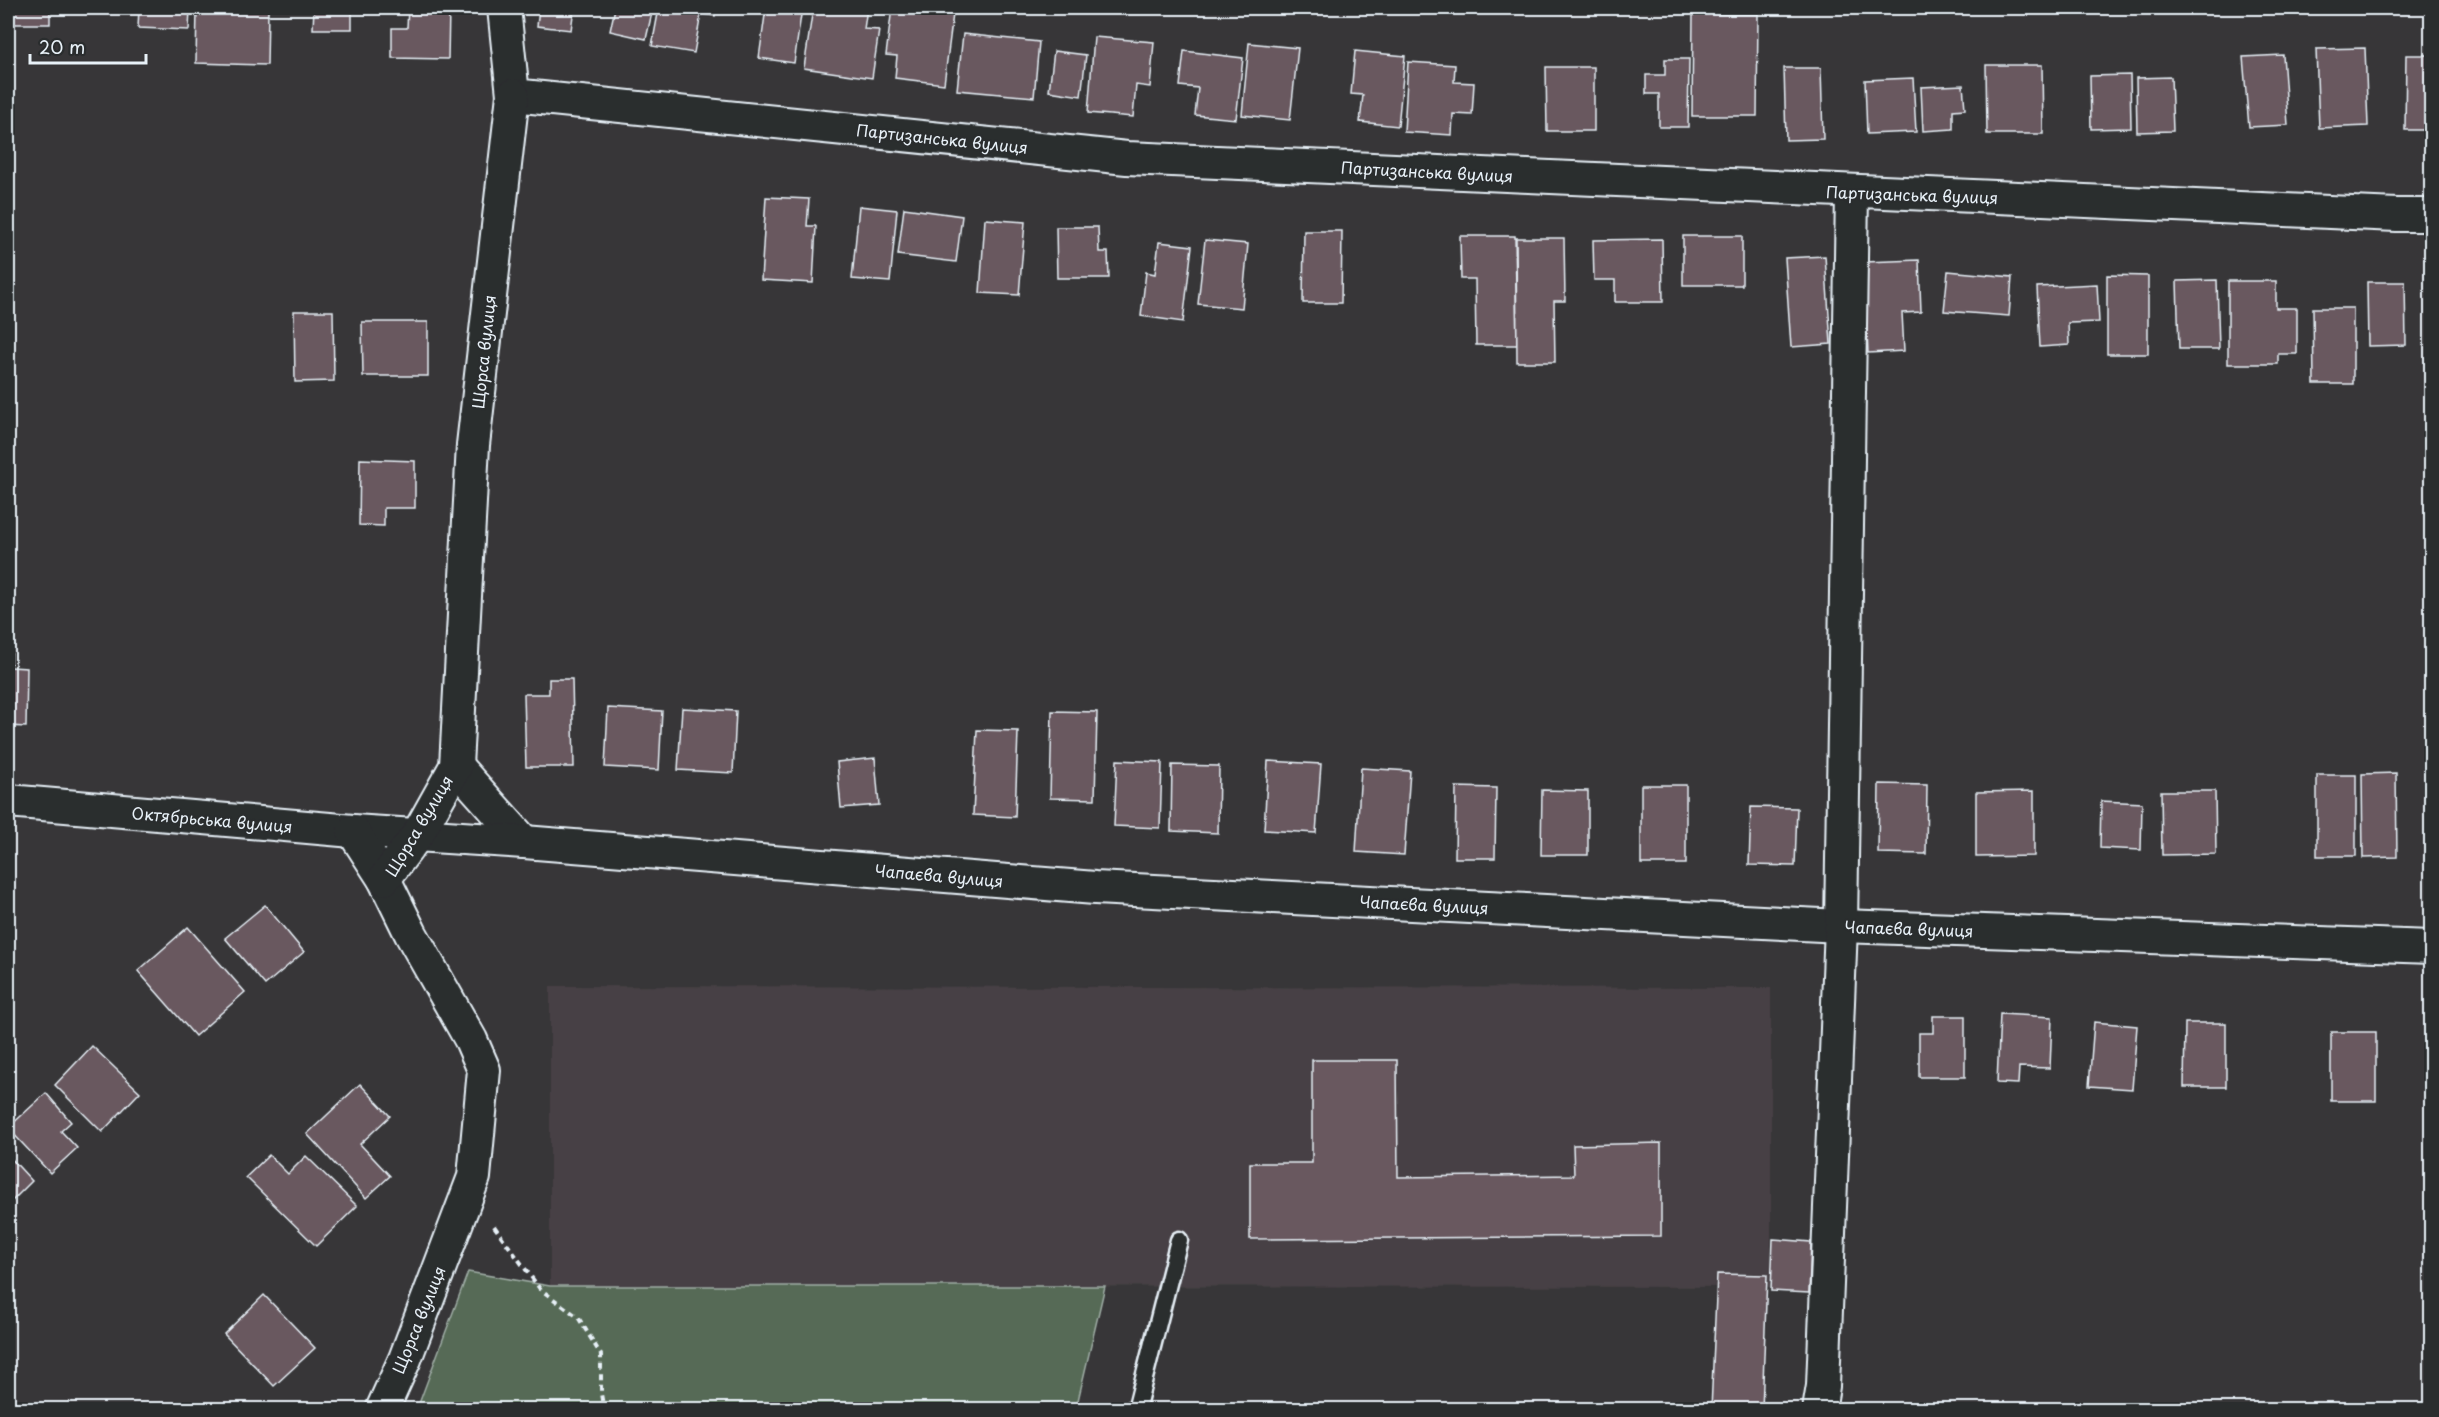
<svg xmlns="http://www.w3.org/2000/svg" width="2439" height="1417" font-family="'Playpen Sans',sans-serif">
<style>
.built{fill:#464044}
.green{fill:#576b56;stroke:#a0aea7;stroke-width:1.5}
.building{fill:#69585f;stroke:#e8f1f8;stroke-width:1.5}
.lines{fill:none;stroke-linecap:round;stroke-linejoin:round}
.lane-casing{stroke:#e8f1f8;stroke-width:21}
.street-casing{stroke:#e8f1f8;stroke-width:36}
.path{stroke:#e8f1f8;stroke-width:4;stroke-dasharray:6 4.5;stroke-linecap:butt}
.lane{stroke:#2a2d2e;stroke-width:16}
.street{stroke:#2a2d2e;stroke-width:32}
.labels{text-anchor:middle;stroke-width:4.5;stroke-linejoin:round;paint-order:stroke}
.street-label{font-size:16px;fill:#e8f1f8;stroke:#2a2d2e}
</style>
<rect width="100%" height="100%" fill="#373638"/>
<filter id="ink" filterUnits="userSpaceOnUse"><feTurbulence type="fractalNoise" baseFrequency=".0167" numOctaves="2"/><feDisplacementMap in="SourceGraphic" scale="12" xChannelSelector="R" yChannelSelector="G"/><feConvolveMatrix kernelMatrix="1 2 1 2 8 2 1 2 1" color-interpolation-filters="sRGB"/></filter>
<g filter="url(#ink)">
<!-- built -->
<path class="built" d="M550 986 1771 988V1287L550 1286Z"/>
<!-- green -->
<path class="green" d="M468 1272 550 1286H1105L1076 1409H417Z"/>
<!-- building -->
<g class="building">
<rect x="8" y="8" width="42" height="16"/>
<path d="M139 8H190L189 30 138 28Z"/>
<path d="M314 8H352V29H313Z"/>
<path d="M408 8H449L448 59 392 58V28H407Z"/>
<path d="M539 8H574L571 30 537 26Z"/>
<path d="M615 8H653L646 39 610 31Z"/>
<path d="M659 8H716L715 16 701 14 694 53 652 46Z"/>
<path d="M766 8H802L794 63 759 58Z"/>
<path d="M813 8H867L864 29 879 30 872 78 804 68Z"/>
<path d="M892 8 953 14 944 84 895 78 897 56 886 55Z"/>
<path d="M197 9 268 10 267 65 196 63Z"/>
<path d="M1693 14H1758L1757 116H1692Z"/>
<path d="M963 34 1039 42 1034 97 957 90Z"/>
<path d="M1094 37 1154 42 1150 87 1136 85 1133 117 1088 113Z"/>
<path d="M1249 43 1298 48 1290 120 1242 115Z"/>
<path d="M2365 48 2368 126 2319 128 2316 49Z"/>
<path d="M1054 51 1086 55 1081 96 1049 91Z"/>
<path d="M1184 51 1243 58 1236 119 1195 115 1198 88 1180 86Z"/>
<path d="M1355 51 1405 56 1398 126 1360 122 1363 95 1351 94Z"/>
<path d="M2283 55 2288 125 2249 127 2243 57Z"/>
<path d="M2406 55H2432V130H2405Z"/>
<path d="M1665 59H1689L1688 127H1659V94H1646V75H1665Z"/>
<path d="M1408 62 1455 65 1454 82 1474 83 1472 115 1453 114 1452 135 1404 132Z"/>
<path d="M1986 65H2042L2043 134H1987Z"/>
<path d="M1546 67H1594V131H1547Z"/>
<path d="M1784 68H1821L1823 139 1786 140Z"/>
<path d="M2130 75 2131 128 2091 129 2090 76Z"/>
<path d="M2171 77 2173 131 2137 132 2136 78Z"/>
<path d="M1913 78 1916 132 1867 134 1865 80Z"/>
<path d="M1963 85 1965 109 1953 110V129L1923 131 1921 87Z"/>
<path d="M766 197 809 199 807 226H816L813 283 761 280Z"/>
<path d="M859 206 897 210 890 282 852 279Z"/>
<path d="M904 208 962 216 956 262 898 255Z"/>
<path d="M985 219 1025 222 1019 295 980 293Z"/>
<path d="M1056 227H1098L1099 252H1108L1109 278H1057Z"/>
<path d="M1304 231H1342L1341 303H1303Z"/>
<path d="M1460 236H1515L1517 345H1476L1475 279H1461Z"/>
<rect x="1683" y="236" width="59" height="49"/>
<path d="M1516 238H1564L1565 301H1554L1555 362H1517Z"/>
<path d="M1662 239 1663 302H1615V280H1594L1593 240Z"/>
<path d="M1205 240 1248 244 1242 308 1198 304Z"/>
<path d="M1159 242 1192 246 1183 322 1141 316 1146 272 1155 274Z"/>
<path d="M1825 256 1831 344 1791 347 1785 258Z"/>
<path d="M1919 260 1921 312 1902 313 1904 351 1868 353 1864 262Z"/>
<path d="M1948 271 2012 277 2009 316 1944 311Z"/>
<path d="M2107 275 2148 276V354H2107Z"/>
<path d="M2217 280 2219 349H2179L2177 281Z"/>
<path d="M2228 281H2276V308H2297V354H2278V364H2228Z"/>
<path d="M2367 282H2405L2406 345 2368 346Z"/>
<path d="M2097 284 2099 322 2068 323 2069 345 2040 347 2037 287Z"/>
<path d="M2313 308H2353V384H2314Z"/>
<path d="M294 311H333L334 381 295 382Z"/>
<path d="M362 322H428V376H363Z"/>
<path d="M360 459 415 461V508H384V526L359 525Z"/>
<path d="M8 626H12L11 667 27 668 26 727 8 726Z"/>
<path d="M549 679H572L574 767H526L524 694H549Z"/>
<path d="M608 708 662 711 659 770 605 767Z"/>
<path d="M682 708 736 711 733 773 678 770Z"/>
<path d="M1052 711 1097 712 1095 799 1050 798Z"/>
<path d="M977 730 1018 731 1015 817 973 815Z"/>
<path d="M875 758 879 805 841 808 837 762Z"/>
<path d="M1117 760 1162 762 1160 828 1114 826Z"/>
<path d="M1268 761 1321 764 1316 833 1264 830Z"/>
<path d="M1172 765 1219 766 1218 833 1171 831Z"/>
<path d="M1361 768 1410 771 1404 855 1356 852Z"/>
<path d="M2396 773 2397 857 2363 858 2362 774Z"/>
<rect x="2317" y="775" width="39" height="81"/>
<path d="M1879 784 1927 785 1926 854 1878 853Z"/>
<rect x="1641" y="785" width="45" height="79"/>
<path d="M1456 787 1496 788 1495 858H1455Z"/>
<path d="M1542 790 1588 791V855H1541Z"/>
<path d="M2034 791V856L1976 857V792Z"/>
<path d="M2161 791H2215L2216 854 2162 855Z"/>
<path d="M2101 801 2142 803 2141 850 2100 848Z"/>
<path d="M1751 807 1797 808 1795 866 1749 865Z"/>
<path d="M265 905 304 952 265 985 225 938Z"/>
<path d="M188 927 245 992 195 1036 138 971Z"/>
<path d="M2000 1014 2052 1017 2050 1068 2019 1067 2018 1084 1997 1083Z"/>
<path d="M1933 1016H1965V1077H1919V1033H1933Z"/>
<path d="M2094 1022 2137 1026 2132 1089 2089 1086Z"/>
<path d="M2185 1023H2226V1087H2184Z"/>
<rect x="2331" y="1032" width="45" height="69"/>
<path d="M92 1046 140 1092 102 1132 55 1085Z"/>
<path d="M1312 1060H1397L1398 1177 1574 1175 1573 1145 1661 1143V1236L1250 1239V1163H1312Z"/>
<path d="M360 1084 390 1116 360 1144 390 1176 366 1198 307 1134Z"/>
<path d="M46 1093 71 1122 61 1131 77 1148 50 1173 8 1128Z"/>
<path d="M8 1155 32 1181 8 1205Z"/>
<path d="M269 1155 288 1174 306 1156 357 1206 316 1246 246 1177Z"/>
<path d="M1773 1239 1811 1242 1809 1293 1771 1291Z"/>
<path d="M1717 1274 1767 1275 1762 1410H1711Z"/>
<path d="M264 1295 315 1348 274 1386 224 1334Z"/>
</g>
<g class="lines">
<!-- lane casing -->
<g class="lane-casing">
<path id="lane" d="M1136 1410 1179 1240"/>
</g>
<!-- street casing -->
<g class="street-casing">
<g id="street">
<path d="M504 8 513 95 1127 158 2397 215H2432"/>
<path d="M456 766 524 842"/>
<path d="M8 801 353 831 524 842 1095 888 1841 926 2432 947"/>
<path d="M353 831 384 879 411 934 471 1040 484 1070 474 1177 405 1359 382 1410"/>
<path d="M384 879 418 834 456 766 473 445 513 95"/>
<path d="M1819 1410 1823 1386 1841 926 1852 192"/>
</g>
</g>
<!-- path -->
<path class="path" d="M494 1226 540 1289 578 1317 601 1355V1394L604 1410"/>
<!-- lane -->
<use href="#lane" class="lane"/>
<!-- street -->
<use href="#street" class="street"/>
</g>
</g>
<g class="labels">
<!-- street labels -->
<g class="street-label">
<text transform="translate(942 139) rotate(6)" y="6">Партизанська вулиця</text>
<text transform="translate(1427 172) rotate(3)" y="6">Партизанська вулиця</text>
<text transform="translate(1912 195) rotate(2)" y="6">Партизанська вулиця</text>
<text transform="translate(484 352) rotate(-84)" y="6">Щорса вулиця</text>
<text transform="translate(212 820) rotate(5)" y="6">Октябрьська вулиця</text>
<text transform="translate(419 826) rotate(-59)" y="6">Щорса вулиця</text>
<text transform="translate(939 876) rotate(5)" y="6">Чапаєва вулиця</text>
<text transform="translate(1424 905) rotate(3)" y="6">Чапаєва вулиця</text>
<text transform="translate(1909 929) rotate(2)" y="6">Чапаєва вулиця</text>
<text transform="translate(419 1320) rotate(-68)" y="6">Щорса вулиця</text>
</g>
</g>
<!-- margin -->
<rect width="2439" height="1417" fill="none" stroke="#2a2d2e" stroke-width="30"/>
<rect x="15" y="15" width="2409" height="1387" fill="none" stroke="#e8f1f8" stroke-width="2" filter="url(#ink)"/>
<!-- scale -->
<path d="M30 54v9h116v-9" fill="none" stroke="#e8f1f8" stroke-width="3"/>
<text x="39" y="54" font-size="18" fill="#e8f1f8" stroke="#2a2d2e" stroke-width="4.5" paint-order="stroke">20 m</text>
</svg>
